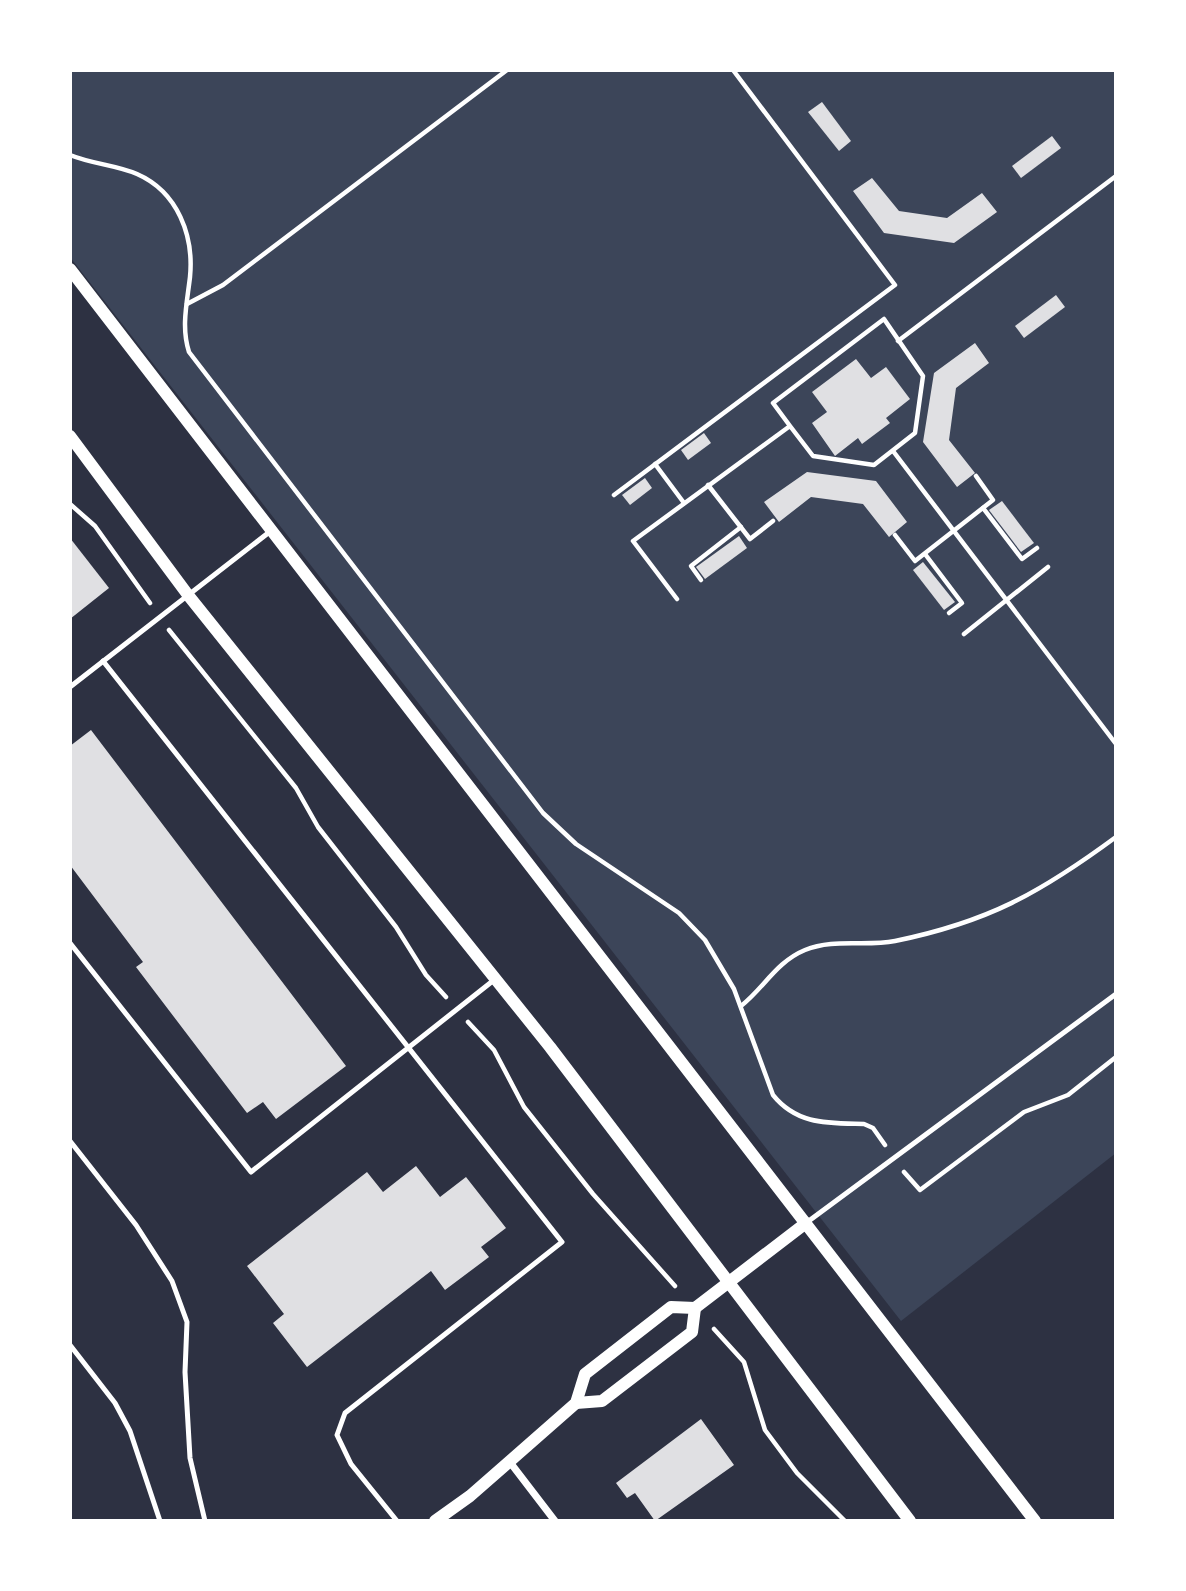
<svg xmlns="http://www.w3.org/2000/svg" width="1186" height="1591" font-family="'DM Sans',sans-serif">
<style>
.green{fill:#3c4559}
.building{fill:#e0e0e3}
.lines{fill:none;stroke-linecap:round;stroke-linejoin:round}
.path{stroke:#fff;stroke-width:4.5}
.service{stroke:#fff;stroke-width:5}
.minor{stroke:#fff;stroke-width:7}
.tertiary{stroke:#fff;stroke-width:12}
</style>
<rect width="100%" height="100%" fill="#2d3142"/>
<!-- green -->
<path class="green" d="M70 70H1116V1153L901 1321 70 257Z"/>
<!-- building -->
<g class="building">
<path d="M822 102 851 141 839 151 808 112Z"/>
<path d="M1052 136 1061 148 1021 178 1012 166Z"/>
<path d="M872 178 899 211 947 218 982 193 997 212 954 243 884 233 853 191Z"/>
<path d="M1056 295 1065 307 1024 338 1015 326Z"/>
<path d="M975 343 989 363 956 388 949 440 975 473 957 487 923 442 934 373Z"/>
<path d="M856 359 871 378 886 367 910 399 886 418 890 423 862 444 858 438 835 456 812 423 827 412 812 392Z"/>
<path d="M704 433 711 443 688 460 681 450Z"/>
<path d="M807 472 876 481 907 522 889 537 863 504 811 497 779 522 764 502Z"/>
<path d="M645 478 652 488 630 505 622 495Z"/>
<path d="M1002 501 1034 543 1021 552 989 510Z"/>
<path d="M739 536 747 548 705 579 696 567Z"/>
<path d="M70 538 109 588 70 619Z"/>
<path d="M923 562 955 602 944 610 913 570Z"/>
<path d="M91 730 346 1066 276 1119 263 1102 247 1113 136 967 143 962 70 865V746Z"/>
<path d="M416 1166 440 1197 466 1177 506 1228 481 1247 489 1257 445 1290 431 1271 307 1367 273 1323 284 1314 247 1266 367 1172 383 1192Z"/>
<path d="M701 1419 734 1465 655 1521 635 1493 627 1498 616 1483Z"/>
</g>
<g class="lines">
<!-- path -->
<g class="path">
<path d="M70 155C92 164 116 165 137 174 178 192 194 236 190 277 187 303 181 327 189 352L543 813 576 844 679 913 705 940 734 989 773 1095C797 1125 828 1123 864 1124L873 1128 885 1145"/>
<path d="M187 304 223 285 507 70"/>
<path d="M898 341 1116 176"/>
<path d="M893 451 1116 744"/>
<path d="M655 464 684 503"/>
<path d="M708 485 750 539 773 521"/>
<path d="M614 495 895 285 733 70"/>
<path d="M70 504 95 526 150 603"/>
<path d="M983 508 1022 559 1037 548"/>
<path d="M895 535 915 561 993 500 976 476"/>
<path d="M925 554 962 603 949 613"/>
<path d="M701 580 691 566 741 527"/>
<path d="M677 599 633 541 790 426 773 403 884 319 923 376 915 433 874 465 813 456 790 426"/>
<path d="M169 630 296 788 318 827 396 927 426 975 446 997"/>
<path d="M964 634 1048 567"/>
<path d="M741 1006C764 988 776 962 805 950 834 938 865 947 895 941 988 922 1040 893 1116 837"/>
<path d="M468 1022 494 1050 524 1107 593 1194 675 1286"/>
<path d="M904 1172 920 1190 1024 1112 1068 1095 1116 1057"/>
<path d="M714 1329 744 1362 765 1430 797 1473 845 1521"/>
</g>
<!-- service -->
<g class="service">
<path d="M103 661 562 1242 345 1413 337 1435 351 1464 397 1521"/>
<path d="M70 687 272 530"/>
<path d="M70 943 251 1172 494 980"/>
<path d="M70 1141 136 1225 172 1281 187 1322 185 1372 190 1458 205 1521"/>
<path d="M806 1223 1116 994"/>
<path d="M70 1345 115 1403 130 1431 160 1521"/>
</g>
<!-- minor -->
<path class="minor" d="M509 1461 555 1521"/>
<!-- tertiary -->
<g class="tertiary">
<path d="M70 269 1035 1521"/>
<path d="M70 436 188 595 550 1047 910 1521"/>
<path d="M576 1403 602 1401 692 1332 695 1308"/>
<path d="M435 1521 470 1496 576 1403 585 1374 671 1307 695 1308 806 1223"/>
</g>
</g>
<!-- border -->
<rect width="1186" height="1591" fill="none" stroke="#ffffff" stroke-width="144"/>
</svg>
